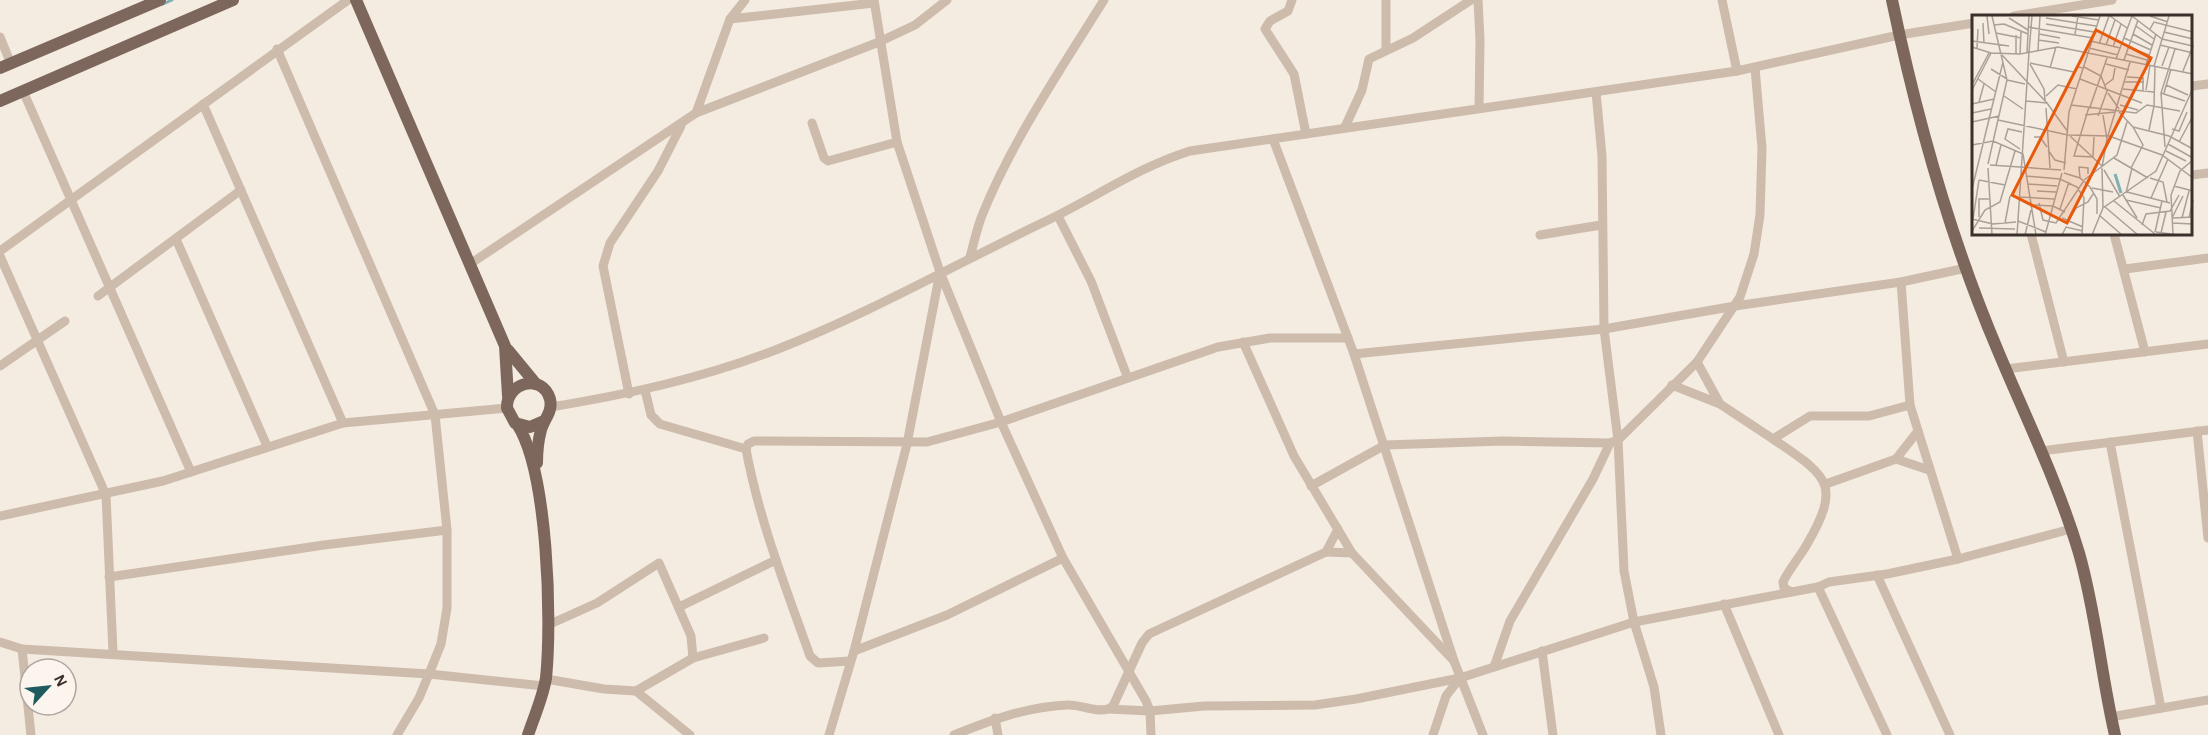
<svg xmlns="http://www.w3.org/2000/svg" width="2208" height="735" font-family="'Alegreya Sans',sans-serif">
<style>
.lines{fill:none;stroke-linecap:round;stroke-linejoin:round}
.stream{stroke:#7fb0b2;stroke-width:3}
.minor{stroke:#cdbbac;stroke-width:9}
.major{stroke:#7d675c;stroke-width:12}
.inset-river{fill:none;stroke:#7fb0b2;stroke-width:3}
.inset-road{fill:none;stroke:#aaa098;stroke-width:1.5}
.view{fill:#e8590c;fill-opacity:0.15;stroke:#e8590c;stroke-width:3}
.inset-edge{fill:none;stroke:#3b302b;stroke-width:3}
</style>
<rect width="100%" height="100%" fill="#f4ebe1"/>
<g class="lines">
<!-- stream -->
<path class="stream" d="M163 4 172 0"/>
<!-- minor -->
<g class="minor">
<path d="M874 0 897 142 940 272 1001 422 1063 558 1146 701 1150 711 1151 735"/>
<path d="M1292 0 1288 11 1270 21 1265 29 1294 74 1306 134"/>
<path d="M1386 0V49"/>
<path d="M1478 0 1480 40 1479 108"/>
<path d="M1722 0 1737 71"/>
<path d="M2014 16 2112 0"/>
<path d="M730 19 874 3"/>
<path d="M0 37 11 64"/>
<path d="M277 49 435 415 447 530V608L441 644 429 674 419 698 397 735"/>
<path d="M2192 86 2208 84"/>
<path d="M23 91 191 472"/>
<path d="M1596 92 1602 156 1604 329 1618 440 1624 571 1634 622 1654 687 1661 735"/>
<path d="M203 104 343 423"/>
<path d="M696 113 730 19 745 0"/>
<path d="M812 123 824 158 828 161 897 142"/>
<path d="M1345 127 1362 90 1369 59 1413 38 1471 0"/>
<path d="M1273 139 1354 354 1454 661 1483 735"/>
<path d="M2192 175 2208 173"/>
<path d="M1058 216 1091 281 1127 376"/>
<path d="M2031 234 2064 362"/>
<path d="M2114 234 2145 352"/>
<path d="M1540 235 1601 225"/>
<path d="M176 239 267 446"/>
<path d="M0 251 348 0"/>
<path d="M0 256 106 495 113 652"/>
<path d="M970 257C974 243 977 227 983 213 1012 141 1063 66 1104 0"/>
<path d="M470 264 696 113 879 42 915 25 947 0"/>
<path d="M2125 269 2208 258"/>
<path d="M1901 282 1910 405 1958 559"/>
<path d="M98 296 241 190"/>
<path d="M1243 342 1294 456 1352 553 1453 660"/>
<path d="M1354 354 1604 329 1735 306 1901 282 1966 268"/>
<path d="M1697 362 1720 404"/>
<path d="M0 366 65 321"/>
<path d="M2006 369 2208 344"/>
<path d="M1672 385 1720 404 1773 439 1810 416H1869L1910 405"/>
<path d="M645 390 651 415 660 424 746 449"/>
<path d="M629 394 603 266 610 243 658 171 681 126"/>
<path d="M551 407C629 394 704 378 778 349 870 313 956 264 1044 222 1095 198 1136 168 1190 151L1737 71 1899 35 1974 23"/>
<path d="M2197 431 2208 538"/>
<path d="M1773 439C1827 476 1843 483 1806 546 1799 558 1789 569 1783 582L1784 588 1791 592"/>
<path d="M2110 442 2161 708"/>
<path d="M2041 451 2208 430"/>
<path d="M1896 459 1929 470"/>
<path d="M1826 484 1896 459 1918 431"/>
<path d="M1311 486 1385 445 1503 441 1610 443 1618 440 1697 362 1740 297 1754 254 1760 215 1762 148 1755 68"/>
<path d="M0 516 163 481 343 423 507 408"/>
<path d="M1326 552 1352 553"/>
<path d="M1877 575 1950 735"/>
<path d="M109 577 324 545 447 530"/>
<path d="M1818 587 1887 735"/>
<path d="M1724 604 1779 735"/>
<path d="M679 607 776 560"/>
<path d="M0 642 22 649 429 674 544 686"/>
<path d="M22 649 31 735"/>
<path d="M854 651 947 615 1063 558"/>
<path d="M1542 651 1553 735"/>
<path d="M693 658 764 638"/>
<path d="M850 661 818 663 810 656C786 588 759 520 746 449L748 444 754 441 927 442 1001 422 1218 347 1270 338H1348"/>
<path d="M1494 667 1510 621 1593 479 1610 443"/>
<path d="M546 679 604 689 636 691 693 658 691 636 659 563 597 603 548 625"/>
<path d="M636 691 690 735"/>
<path d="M1108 709 1150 711 1204 706 1315 705 1356 699 1460 678 1634 622 1818 587 1829 582 1887 574 1958 559 2071 529"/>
<path d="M2111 717 2208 700"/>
<path d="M995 718 998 735"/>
<path d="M829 735 854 651 907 444 940 272"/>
<path d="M954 735C991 720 1026 707 1067 705 1080 704 1095 713 1108 709L1113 706 1142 643 1149 634 1326 552 1338 529"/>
<path d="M1433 735 1446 696 1460 678"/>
</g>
<!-- major -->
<g class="major">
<path d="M356 0 505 346 508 396"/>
<path d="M1892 0C1917 120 1950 238 1998 351 2026 418 2058 483 2079 553 2096 612 2101 675 2115 735"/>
<path d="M0 68 160 0"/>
<path d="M0 101 233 0"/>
<path d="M508 350 536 384"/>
<path d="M517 424C548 471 552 621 546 678 543 697 534 717 528 735"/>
<path d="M537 463C537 452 538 441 541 430 544 419 553 412 550 399 542 372 506 383 507 408L515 423 530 427 544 421"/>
</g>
</g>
<!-- overview -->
<g transform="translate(1972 15)">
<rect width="220" height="220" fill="#f4ebe1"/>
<path class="inset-river" d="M143 159 149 178"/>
<path class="inset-road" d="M15 1 17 19M100 1 127 5M138 1 155 13M160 1 190 24 221 31 211 56M178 1 196 7M37 3 56 15M74 3 124 11M11 8 12 29M74 9 122 17M22 10 32 9 56 19M164 11 182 24M56 12 121 23M178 14 182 7 221 17M192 17 221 24M24 18 49 23M67 19 88 23M103 19 106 1M161 19 180 30M44 20V39M152 23 179 35M66 25 87 28M0 26 37 31M119 26 148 33M127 29 137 1M134 30 143 5M188 30 221 38M0 32 19 38 48 39 86 32 221 59M141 32 149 9M156 32 177 40M5 33 6 14M117 33 146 40M66 35 68 1M57 37 60 1M55 38 57 1M48 39 49 17M154 39 175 45M30 40 75 88 96 117M144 44 160 1M152 45 166 5M58 48 102 57M58 49 72 74 73 85M134 49 157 55M174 50 184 19M182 51 197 1M190 51 197 32M112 52 129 61 135 76 126 101M78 53 84 32M19 54 35 64M155 62 171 63V76M6 64 24 77M108 64 170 88M35 65 53 69M98 65 105 52 112 53M153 67H172M1 68 17 38M133 70 141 64 143 53M194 70 216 80M151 74 182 77M0 75 19 38M174 75 178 50M136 78 147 94M189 78 213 86M192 78 199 54M32 81 51 94M74 81 86 70 105 74M54 86 75 88M7 87 12 69M0 89 22 84M99 90 164 98 175 90 208 96M148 90 166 95M117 92 102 141 122 142M118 92 135 43M74 93 78 153M147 97 161 112 171 130 159 153M0 98 19 94M113 100 143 97M26 105 96 120 137 121 190 140 221 163M0 107 27 101M161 112 197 121 221 134M200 114 207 116 215 97M177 115 182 91 183 52M98 121 130 151M62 122H68L75 132M135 124 158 47M207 127 221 101M196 129 221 143M0 130 21 126 51 139 64 220M193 132 189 78 203 34M48 134 33 124 36 114 50 117M76 135 83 145 94 148M194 136 214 146M121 141 122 122M142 143 176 163M16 149 35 65 20 1M18 150 89 155M24 150 29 130M130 152 135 124 131 100M16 153 20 220M130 153 131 193M92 155 97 97 128 1M132 155 148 182M92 158 108 163 118 172 125 184V199M54 161 88 164 105 172 112 183 110 220M108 163 107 152 116 153V159M178 163 191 167 195 187M7 165 33 170M112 165 145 140 155 107M56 169 85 171M202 171 221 176M120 173 141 177M0 174 31 47M65 176 84 177M155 177 198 188M154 178 160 153M151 180 165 203M48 182 82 184M179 183 196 144M154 185 189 193M142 186 183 219M67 188 71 205 84 208 111 167M59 190 81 191 93 197M133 192 166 220M88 194 97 167M127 200 150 220M7 202V184H17M90 203 111 212M200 203 211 181M201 203 221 202M210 203 217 176M217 203 221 185M0 204 21 209 44 207M1 204 7 165M46 206 74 217M96 206 104 193 116 187 121 179M33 208 38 181M200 208 221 209M170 210 174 199 198 196 207 180M7 213 43 214M0 216 13 195 28 187 43 136M183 217 190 186M184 217 206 220M189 218 194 197M201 219 199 180 208 156 221 145M45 220 57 37M53 220 59 195M73 220 90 158M90 220 94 212 111 216M120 220 131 193 184 156 221 73"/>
<path class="view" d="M124 15 179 43 95 208 40 180Z"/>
<rect width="220" height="220" class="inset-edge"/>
</g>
<!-- north arrow -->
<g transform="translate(48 687) rotate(63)"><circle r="28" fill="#fbf5ee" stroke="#aea6a0" stroke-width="1.5"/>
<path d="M0-4.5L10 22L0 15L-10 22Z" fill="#1f5a5e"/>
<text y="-9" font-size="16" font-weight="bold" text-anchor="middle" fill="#3b302b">N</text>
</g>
</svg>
